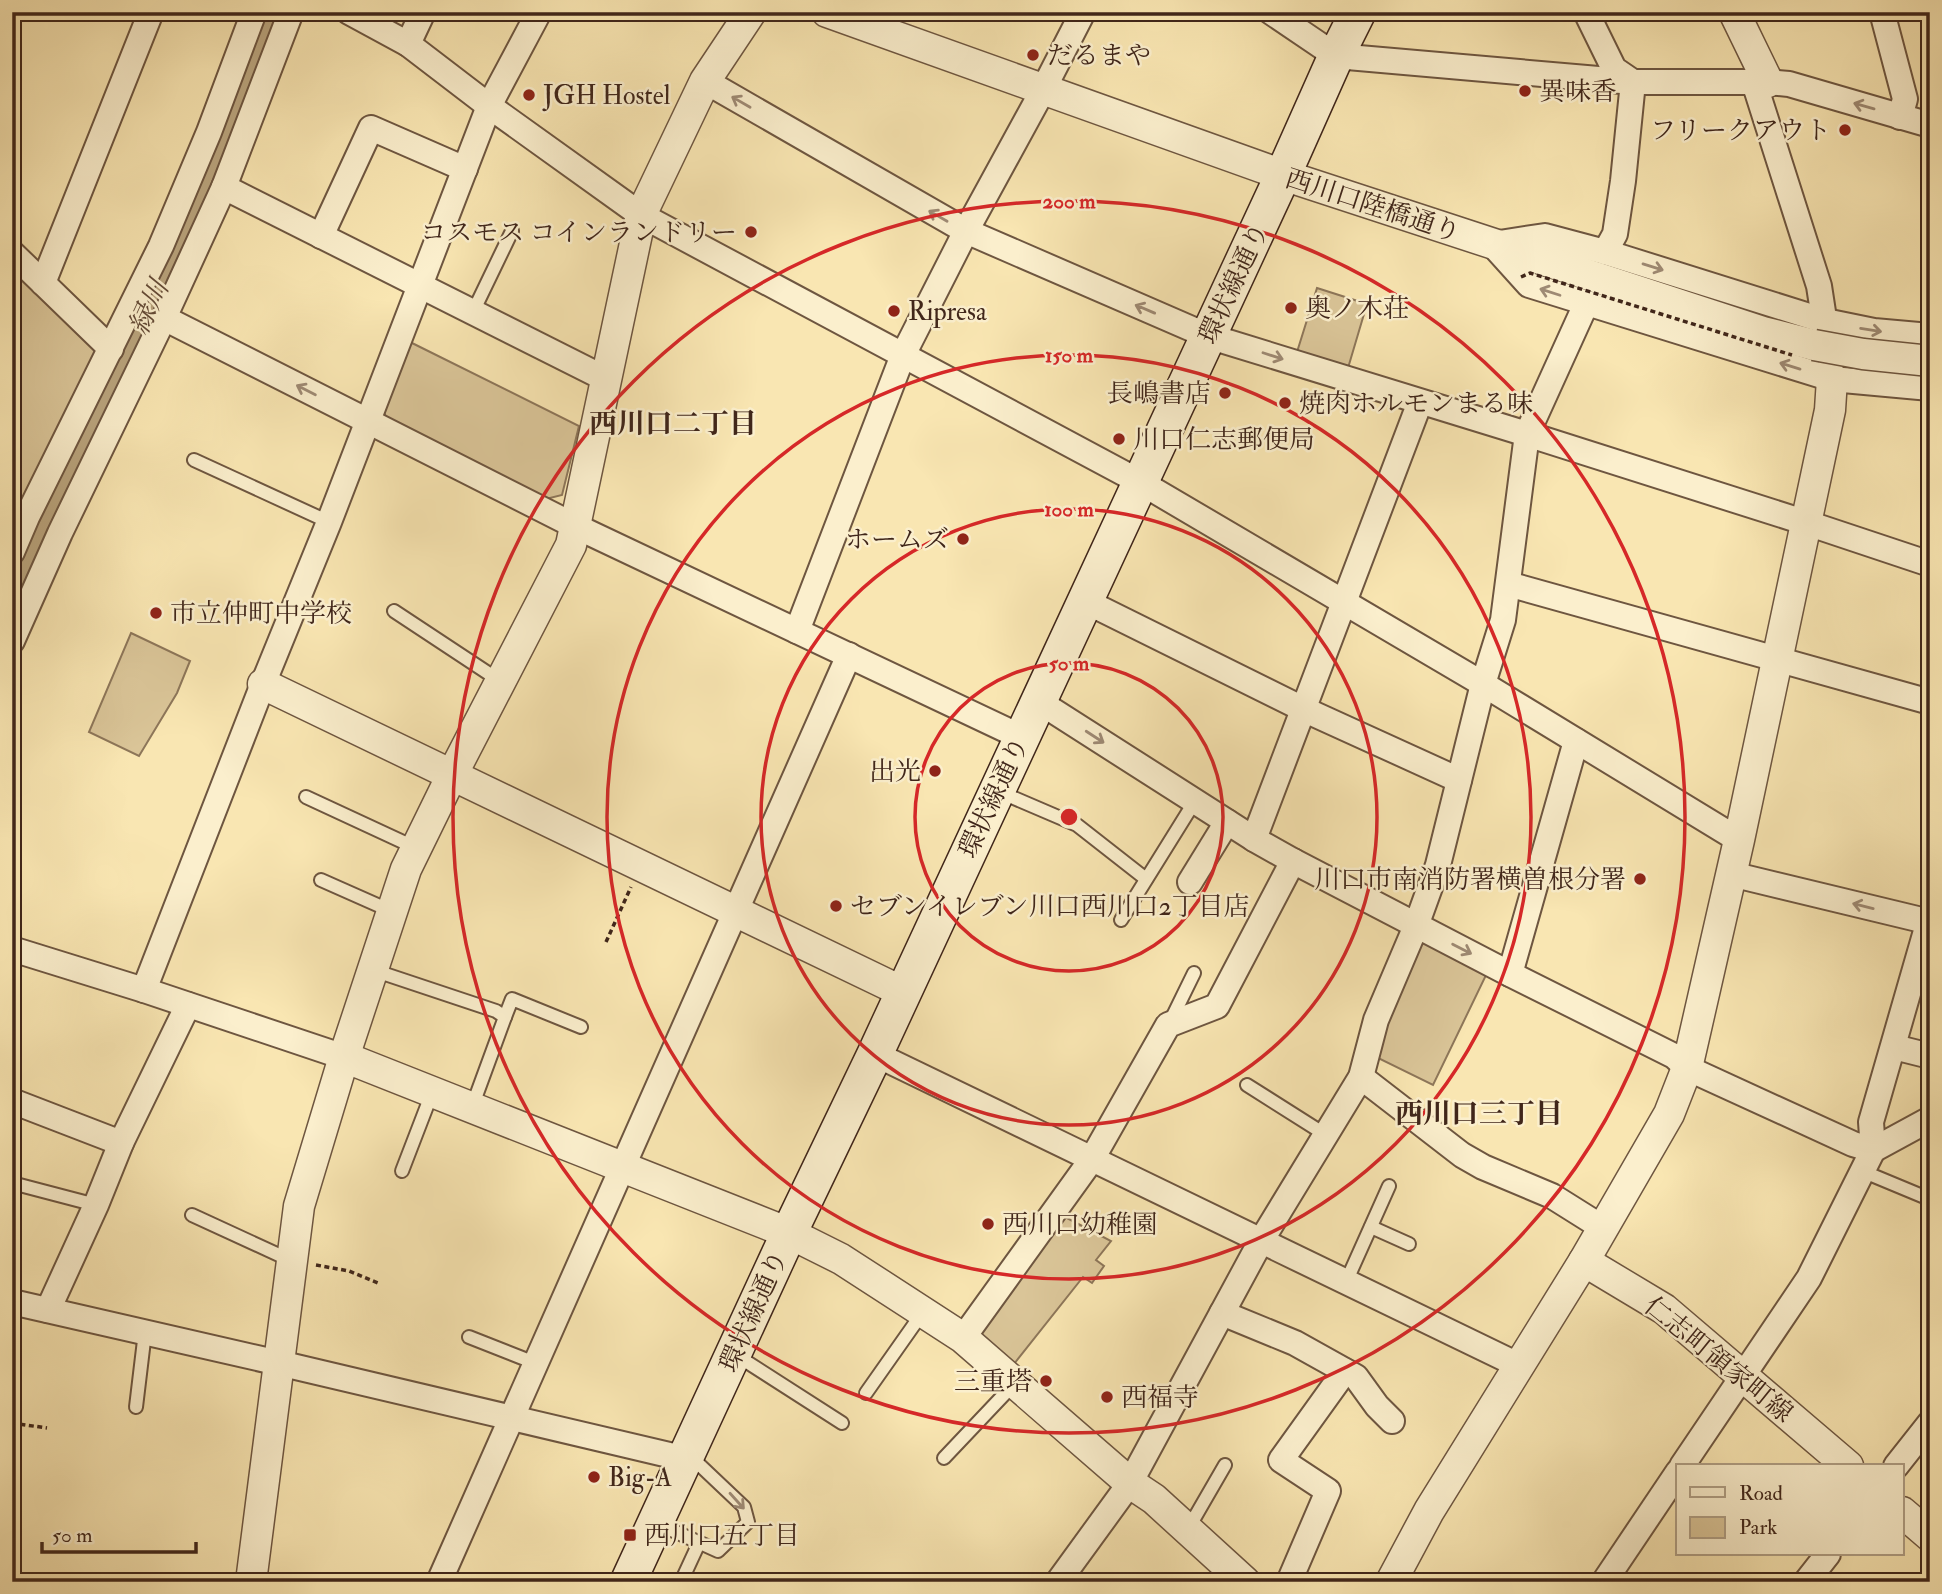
<svg xmlns="http://www.w3.org/2000/svg" width="1942" height="1594" font-family="'IM FELL Double Pica','Noto Serif JP',serif">
<style>
.green{fill:#dac598;stroke:#8d7659;stroke-width:2}
.lines{fill:none;stroke-linecap:round;stroke-linejoin:round}
.river{stroke:#baa57e;stroke-width:37}
.service-casing{stroke:#6e5640;stroke-width:16}
.minor-casing{stroke:#6e5640;stroke-width:28}
.tertiary-casing{stroke:#6e5640;stroke-width:33}
.secondary-casing{stroke:#40261a;stroke-width:38}
.path{stroke:#40261a;stroke-width:3.5;stroke-dasharray:5 3.5;stroke-linecap:butt}
.service{stroke:#fbefcd;stroke-width:12}
.minor{stroke:#fbefcd;stroke-width:24}
.tertiary{stroke:#fbefcd;stroke-width:30}
.secondary{stroke:#fbefcd;stroke-width:35}
.tertiary-bridge-casing{stroke:#6e5640;stroke-width:33;stroke-linecap:butt}
.path-bridge{stroke:#40261a;stroke-width:3.5;stroke-dasharray:5 3.5;stroke-linecap:butt}
.tertiary-bridge{stroke:#fbefcd;stroke-width:30}
.oneway{stroke:#9e8a74}
.ring{fill:none;stroke:#d62828;stroke-width:3.5}
.poi-dot{fill:#8f2418;stroke:#fbefcd;stroke-width:2.5}
.labels{text-anchor:middle;stroke-width:5;stroke-linejoin:round;paint-order:stroke}
.poi-label{font-size:26px;fill:#40261a;stroke:#fbefcd;text-anchor:start}
.street-label{font-size:26px;fill:#40261a;stroke:#fbefcd}
.water-label{font-size:28px;font-style:italic;fill:#654c38;stroke:#fbefcd}
.neighbourhood-label{font-size:28px;font-weight:bold;fill:#40261a;stroke:#fbefcd}
.centre{fill:#d62828;stroke:#fbefcd;stroke-width:3.5}
.ring-label{font-size:21px;text-anchor:middle;font-weight:bold;fill:#d62828;stroke:#fbefcd;stroke-width:5;stroke-linejoin:round;paint-order:stroke}
</style>
<rect width="100%" height="100%" fill="#f9e6b2"/>
<filter id="stains"><feTurbulence type="fractalNoise" baseFrequency=".00286" numOctaves="4"/><feColorMatrix values="0 0 0 0 .2 0 0 0 0 .09 0 0 0 0 .02 0 0 0 .5 -.17"/></filter>
<radialGradient id="worn" r=".72"><stop offset=".6" stop-color="#630" stop-opacity="0"/><stop offset="1" stop-color="#630" stop-opacity=".3"/></radialGradient>
<!-- green -->
<g class="green">
<path d="M12 270 97 349 12 525Z"/>
<path d="M1317 288 1367 304 1348 368 1297 352Z"/>
<path d="M410 342 579 426 562 495 546 499 386 417 382 407Z"/>
<path d="M131 633 190 661 177 693 139 756 89 732Z"/>
<path d="M1434 942 1488 971 1433 1085 1378 1058 1385 1027 1419 944Z"/>
<path d="M1065 1217 1111 1241 1096 1260 1104 1266 1092 1283 1083 1277 1014 1364 979 1333Z"/>
</g>
<g class="lines">
<!-- river -->
<path class="river" d="M12 597 197 203 272 12"/>
<!-- service casing -->
<g class="service-casing">
<g id="service">
<path d="M473 312 512 231"/>
<path d="M194 460 329 522"/>
<path d="M394 611 500 681"/>
<path d="M1000 792 1077 825 1146 879"/>
<path d="M306 797 416 848"/>
<path d="M321 880 391 911"/>
<path d="M1121 920 1195 801"/>
<path d="M373 970 496 1011 505 1017 472 1107"/>
<path d="M505 1017 512 999 581 1027"/>
<path d="M1170 1022 1194 973"/>
<path d="M1247 1085 1326 1135"/>
<path d="M402 1171 432 1093"/>
<path d="M1862 1171 1927 1198"/>
<path d="M12 1183 96 1205"/>
<path d="M192 1215 292 1261"/>
<path d="M1371 1227 1409 1244"/>
<path d="M1346 1282 1389 1186"/>
<path d="M469 1337 535 1363"/>
<path d="M736 1355 842 1423"/>
<path d="M866 1393 923 1312"/>
<path d="M136 1407 145 1332"/>
<path d="M944 1458 1015 1383"/>
<path d="M656 1523 718 1551 748 1522 744 1507 688 1454"/>
<path d="M1188 1529 1225 1465"/>
<path d="M681 1582 699 1543"/>
</g>
</g>
<!-- minor casing -->
<g class="minor-casing">
<g id="minor">
<path d="M349 12 408 44 489 106 641 215 1140 482 1483 684 1739 840"/>
<path d="M1271 12 1336 56 1633 82H1754L1819 286 1831 364"/>
<path d="M1586 12 1614 69 1633 82 1623 181 1615 234 1605 252"/>
<path d="M1882 12 1905 99 1900 117"/>
<path d="M408 44 423 12"/>
<path d="M705 81 966 231 1208 336 1527 434 1807 523 1930 564"/>
<path d="M1768 82 1789 84 1930 125"/>
<path d="M224 187 606 379"/>
<path d="M321 236 371 128 465 169"/>
<path d="M1492 244 1529 285 1832 379 1930 388"/>
<path d="M1493 244 1545 236 1605 252 1825 321 1874 331 1930 336"/>
<path d="M12 253 111 349"/>
<path d="M43 283 151 12"/>
<path d="M164 318 575 526 1021 737"/>
<path d="M12 552 27 517 161 246 209 132 254 12"/>
<path d="M1508 584 1930 702"/>
<path d="M1085 601 1303 709 1459 780"/>
<path d="M797 631 903 355 966 231 1043 90 1083 12"/>
<path d="M12 641 60 533 164 318 224 187 291 12"/>
<path d="M1038 701 1254 839 1293 861 1510 974 1674 1056 1687 1068 1853 1144 1873 1150 1930 1119"/>
<path d="M1254 839 1420 402"/>
<path d="M1731 874 1930 922"/>
<path d="M1190 882 1227 822"/>
<path d="M12 949 144 990 344 1057"/>
<path d="M1510 974 1576 741"/>
<path d="M144 990 263 684 329 522 489 106 539 12"/>
<path d="M1894 1047 1930 1056"/>
<path d="M875 1054 1518 1365"/>
<path d="M1361 1077 1462 1155 1483 1167 1552 1196 1603 1228"/>
<path d="M12 1101 121 1143"/>
<path d="M12 1302 279 1363 686 1459"/>
<path d="M48 1310 96 1205 121 1143 188 1005"/>
<path d="M1222 1313 1295 1343 1356 1377 1377 1406 1392 1421"/>
<path d="M963 1338 1092 1159 1168 1025 1217 1006 1293 861"/>
<path d="M1682 1466 1809 1278 1873 1150 1871 1122 1930 917"/>
<path d="M1896 1466 1930 1423"/>
<path d="M439 1582 849 655"/>
<path d="M1058 1582 1130 1483 1261 1241 1361 1077 1376 1020 1416 926 1438 865 1483 684 1503 620 1527 434 1586 304"/>
<path d="M1289 1582 1328 1491 1281 1460 1345 1371"/>
<path d="M1604 1582 1678 1472"/>
<path d="M1806 1582 1828 1554"/>
</g>
</g>
<!-- tertiary casing -->
<g class="tertiary-casing">
<g id="tertiary">
<path d="M827 12 1283 175 1763 332 1814 345"/>
<path d="M1734 12 1768 82H1754"/>
<path d="M263 684 903 992"/>
<path d="M344 1057 789 1233 841 1259 963 1338 1130 1483 1154 1499 1245 1582"/>
<path d="M1584 1261 1664 1309 1848 1466"/>
<path d="M1902 1512 1930 1536"/>
<path d="M251 1582 299 1206 344 1057 406 869 452 775 571 545 641 215 705 81 751 12"/>
<path d="M1391 1582 1429 1511 1584 1261 1669 1114 1687 1068 1739 840 1830 410 1832 379"/>
</g>
</g>
<!-- secondary casing -->
<g class="secondary-casing">
<path id="secondary" d="M628 1582 789 1233 875 1054 1283 175 1336 56 1358 12"/>
</g>
<!-- path -->
<g class="path">
<path d="M606 942 631 887"/>
<path d="M316 1265 349 1271 378 1283"/>
<path d="M12 1423 47 1428"/>
</g>
<!-- service -->
<use href="#service" class="service"/>
<!-- minor -->
<use href="#minor" class="minor"/>
<!-- tertiary -->
<use href="#tertiary" class="tertiary"/>
<!-- secondary -->
<use href="#secondary" class="secondary"/>
<!-- tertiary-bridge casing -->
<g class="tertiary-bridge-casing">
<path id="tertiary-bridge" d="M1814 345 1863 354 1930 361"/>
</g>
<!-- path-bridge -->
<path class="path-bridge" d="M1521 277 1530 273 1792 355"/>
<!-- tertiary-bridge -->
<use href="#tertiary-bridge" class="tertiary-bridge"/>
</g>
<!-- one-way arrows -->
<defs><path id="oneway-shaft" d="M-6 0H5M1.5-3L5.5 0L1.5 3" fill="none" stroke-width="1.6" stroke-linecap="round" stroke-linejoin="round" transform="scale(1.75)"/></defs>
<g class="oneway">
<use href="#oneway-shaft" transform="translate(741 102) rotate(-150)"/>
<use href="#oneway-shaft" transform="translate(1864 106) rotate(-164)"/>
<use href="#oneway-shaft" transform="translate(938 216) rotate(-150)"/>
<use href="#oneway-shaft" transform="translate(1653 267) rotate(17)"/>
<use href="#oneway-shaft" transform="translate(1550 292) rotate(-162)"/>
<use href="#oneway-shaft" transform="translate(1145 309) rotate(-157)"/>
<use href="#oneway-shaft" transform="translate(1871 330) rotate(9)"/>
<use href="#oneway-shaft" transform="translate(1273 356) rotate(18)"/>
<use href="#oneway-shaft" transform="translate(1790 366) rotate(-163)"/>
<use href="#oneway-shaft" transform="translate(306 390) rotate(-153)"/>
<use href="#oneway-shaft" transform="translate(1095 737) rotate(33)"/>
<use href="#oneway-shaft" transform="translate(1863 906) rotate(-166)"/>
<use href="#oneway-shaft" transform="translate(1462 949) rotate(27)"/>
<use href="#oneway-shaft" transform="translate(737 1501) rotate(48)"/>
</g>
<!-- distance rings -->
<g class="ring">
<circle cx="1069" cy="817" r="154"/>
<circle cx="1069" cy="817" r="308"/>
<circle cx="1069" cy="817" r="462"/>
<circle cx="1069" cy="817" r="616"/>
</g>
<!-- markers -->
<g class="poi-dot">
<circle cx="1033" cy="55" r="7"/>
<circle cx="1525" cy="91" r="7"/>
<circle cx="529" cy="95" r="7"/>
<circle cx="1845" cy="130" r="7"/>
<circle cx="751" cy="232" r="7"/>
<circle cx="1291" cy="308" r="7"/>
<circle cx="894" cy="311" r="7"/>
<circle cx="1225" cy="393" r="7"/>
<circle cx="1285" cy="403" r="7"/>
<circle cx="1119" cy="439" r="7"/>
<circle cx="963" cy="539" r="7"/>
<circle cx="156" cy="613" r="7"/>
<circle cx="935" cy="771" r="7"/>
<circle cx="1640" cy="879" r="7"/>
<circle cx="836" cy="906" r="7"/>
<circle cx="988" cy="1224" r="7"/>
<circle cx="1046" cy="1381" r="7"/>
<circle cx="1107" cy="1397" r="7"/>
<circle cx="594" cy="1477" r="7"/>
<rect x="623" y="1528" width="14" height="14" rx="3.5"/>
</g>
<g class="labels">
<!-- poi labels -->
<g class="poi-label">
<text x="1047" y="64">だるまや</text>
<text x="1539" y="100">異味香</text>
<text x="543" y="104">JGH Hostel</text>
<text x="1831" y="139" text-anchor="end">フリークアウト</text>
<text x="737" y="241" text-anchor="end">コスモス コインランドリー</text>
<text x="1305" y="317">奥ノ木荘</text>
<text x="908" y="320">Ripresa</text>
<text x="1211" y="402" text-anchor="end">長嶋書店</text>
<text x="1299" y="412">焼肉ホルモンまる味</text>
<text x="1133" y="448">川口仁志郵便局</text>
<text x="949" y="548" text-anchor="end">ホームズ</text>
<text x="170" y="622">市立仲町中学校</text>
<text x="921" y="780" text-anchor="end">出光</text>
<text x="1626" y="888" text-anchor="end">川口市南消防署横曽根分署</text>
<text x="850" y="915">セブンイレブン川口西川口2丁目店</text>
<text x="1002" y="1233">西川口幼稚園</text>
<text x="1032" y="1390" text-anchor="end">三重塔</text>
<text x="1121" y="1406">西福寺</text>
<text x="608" y="1486">Big-A</text>
<text x="644" y="1544">西川口五丁目</text>
</g>
<!-- street labels -->
<g class="street-label">
<text transform="translate(1373 205) rotate(18)" y="9">西川口陸橋通り</text>
<text transform="translate(1233 283) rotate(-65)" y="9">環状線通り</text>
<text transform="translate(993 797) rotate(-65)" y="9">環状線通り</text>
<text transform="translate(753 1311) rotate(-66)" y="9">環状線通り</text>
<text transform="translate(1719 1359) rotate(39)" y="9">仁志町領家町線</text>
</g>
<!-- water labels -->
<g class="water-label">
<text transform="translate(148 307) rotate(-65)" y="10">緑川</text>
</g>
<!-- neighbourhood labels -->
<g class="neighbourhood-label">
<text x="673" y="433">西川口二丁目</text>
<text x="1479" y="1123">西川口三丁目</text>
</g>
</g>
<circle cx="1069" cy="817" r="10" class="centre"/>
<g class="ring-label">
<text x="1069" y="208">200 m</text>
<text x="1069" y="362">150 m</text>
<text x="1069" y="516">100 m</text>
<text x="1069" y="670">50 m</text>
</g>
<!-- margin -->
<rect width="1942" height="1594" fill="none" stroke="#f9e6b2" stroke-width="42"/>
<rect x="14" y="14" width="1914" height="1566" fill="none" stroke="#40261a" stroke-width="3.5"/>
<rect x="21" y="21" width="1900" height="1552" fill="none" stroke="#40261a" stroke-width="2"/>
<!-- legend -->
<rect x="1676" y="1464" width="228" height="91" fill="#fbefcd" stroke="#b09f85" stroke-width="2"/>
<rect x="1690" y="1487" width="35" height="10" fill="#fbefcd" stroke="#b09f85" stroke-width="2"/>
<text x="1739" y="1500" font-size="21" fill="#40261a">Road</text>
<rect x="1690" y="1517" width="35" height="21" fill="#dac598" stroke="#b09f85" stroke-width="2"/>
<text x="1739" y="1534" font-size="21" fill="#40261a">Park</text>
<!-- scale -->
<path d="M42 1542v10h154v-10" fill="none" stroke="#40261a" stroke-width="3.5"/>
<text x="52" y="1542" font-size="21" fill="#40261a" stroke="#fbefcd" stroke-width="5" paint-order="stroke">50 m</text>
<rect width="100%" height="100%" filter="url(#stains)"/>
<rect width="100%" height="100%" fill="url(#worn)"/>
</svg>
